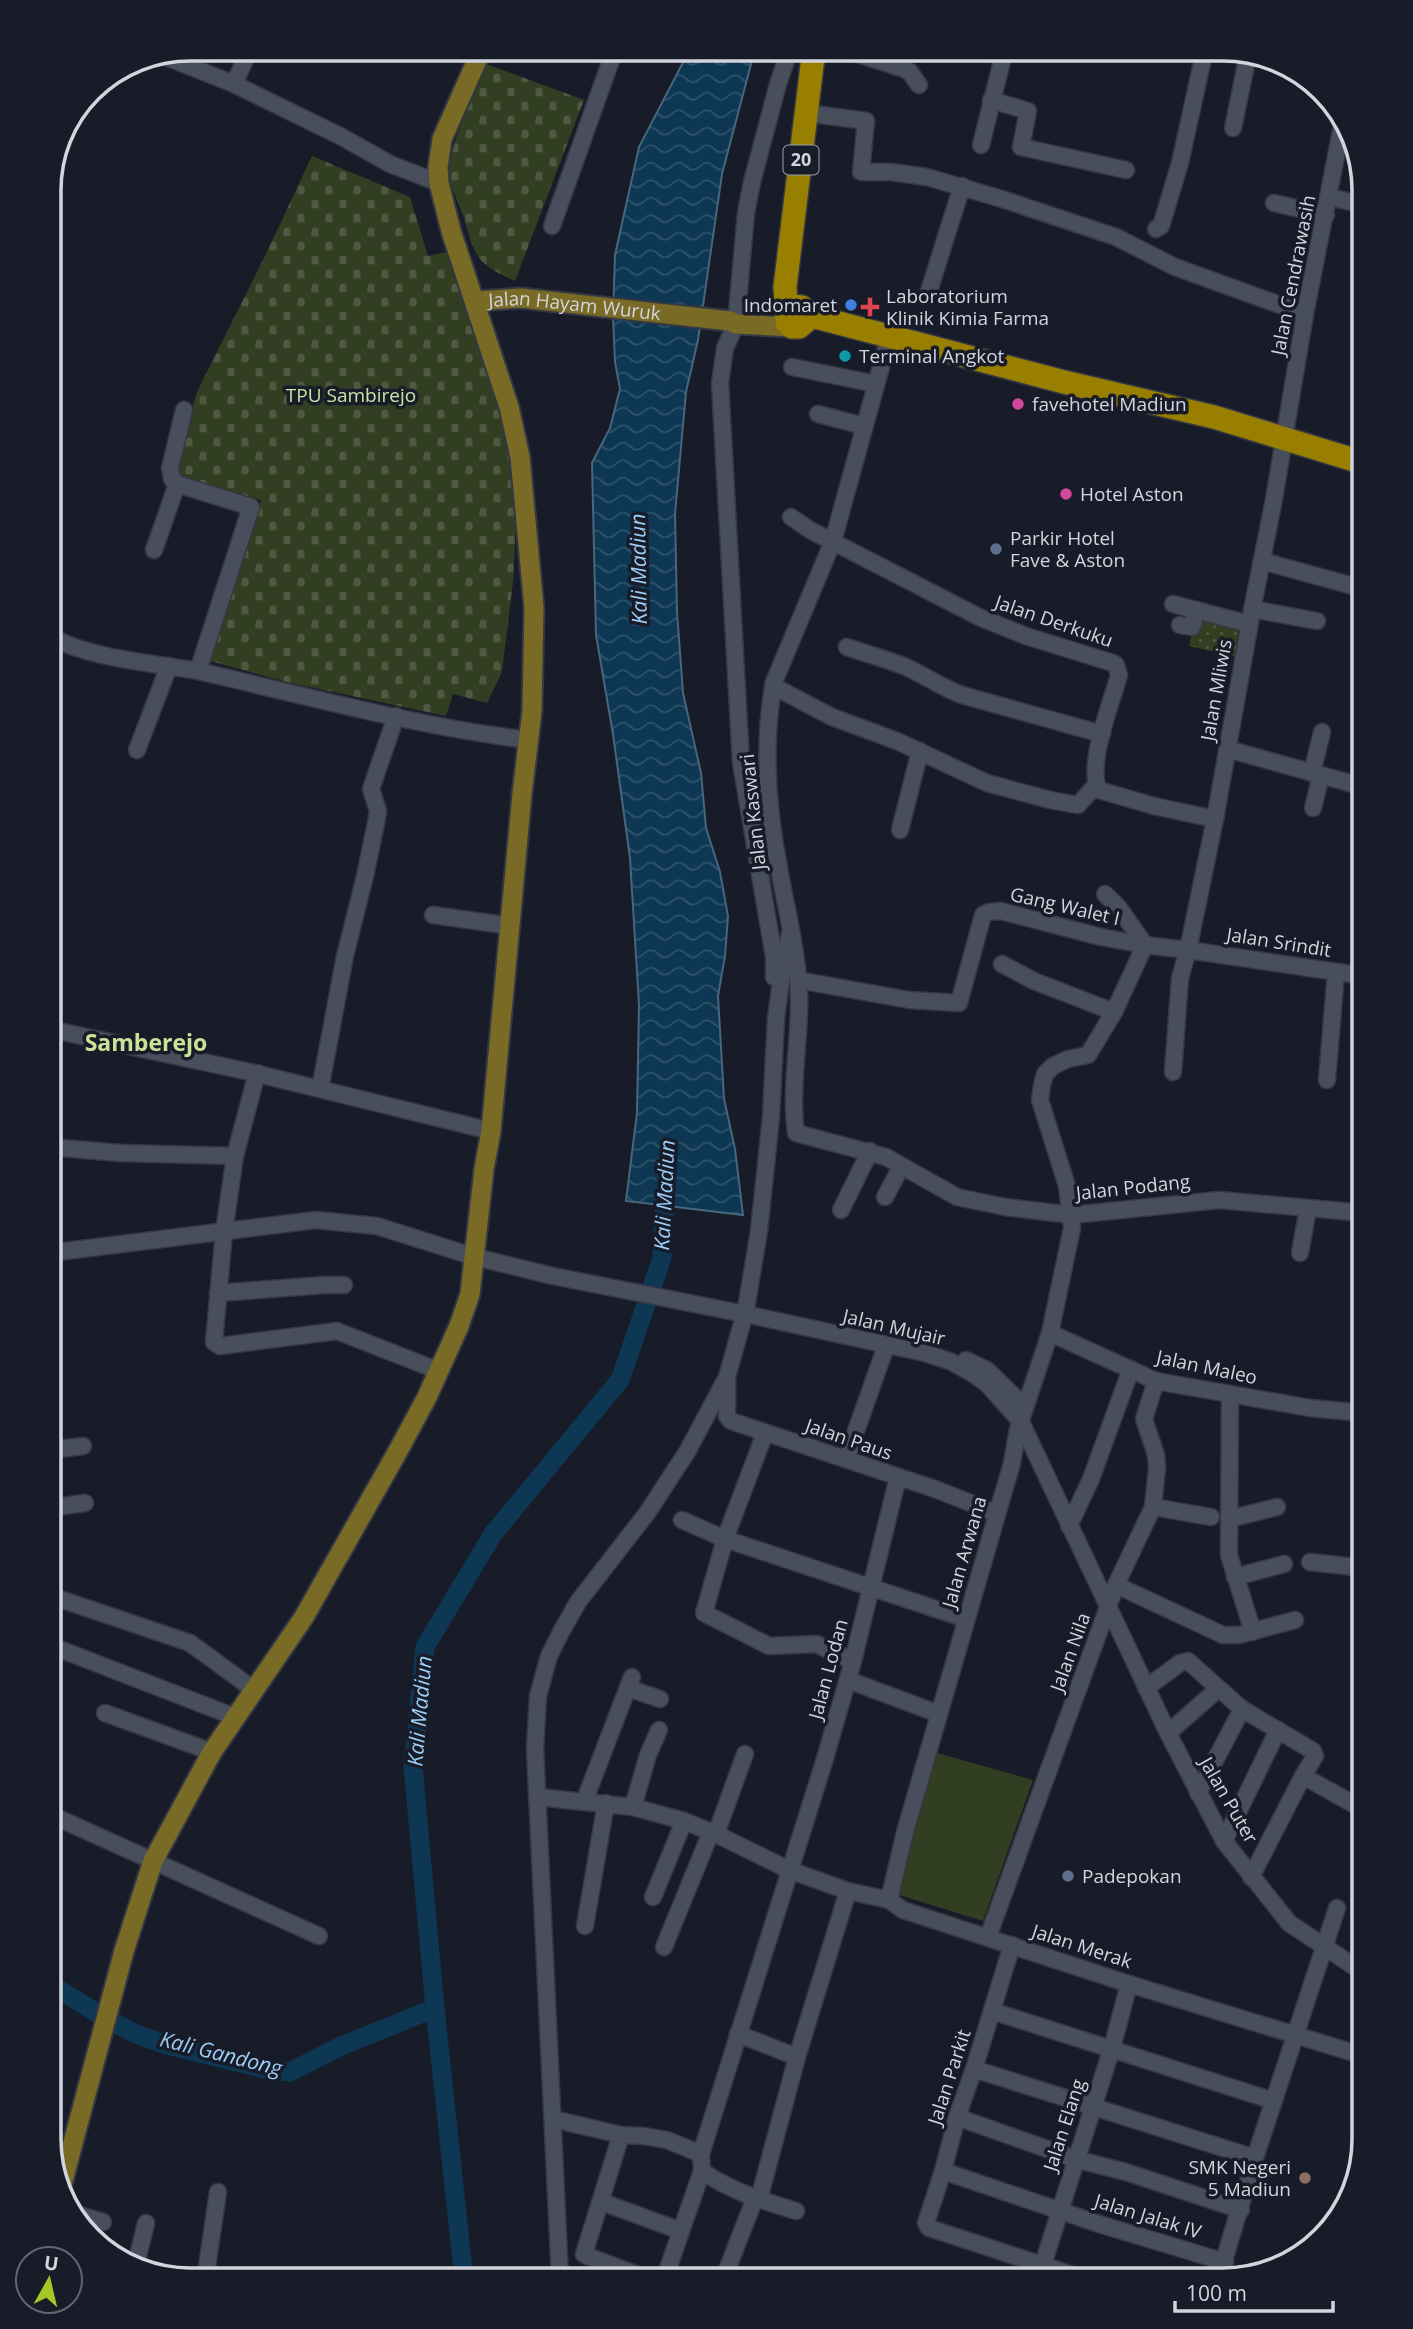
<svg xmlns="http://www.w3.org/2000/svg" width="1413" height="2329" font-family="'Open Sans',sans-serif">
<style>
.grass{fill:url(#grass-dots)}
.cemetery{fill:url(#cemetery-stones)}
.pitch{fill:#323e22}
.water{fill:url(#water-waves);stroke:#48667d;stroke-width:2}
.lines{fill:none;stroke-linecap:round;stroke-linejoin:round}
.river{stroke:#0d3753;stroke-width:19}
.minor-casing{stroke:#353843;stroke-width:19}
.major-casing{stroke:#353843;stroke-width:23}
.highway-casing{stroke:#353843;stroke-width:26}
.minor{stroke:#494e5d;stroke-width:16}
.major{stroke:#796b25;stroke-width:19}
.highway{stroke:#997f00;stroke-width:23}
.shop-dot{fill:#3f7fe0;stroke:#181c29;stroke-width:2.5}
.health-dot{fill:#e0444e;stroke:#181c29;stroke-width:2.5}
.culture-dot{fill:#0f9aa8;stroke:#181c29;stroke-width:2.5}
.hotel-dot{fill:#d1479c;stroke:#181c29;stroke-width:2.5}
.service-dot{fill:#5c6f8a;stroke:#181c29;stroke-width:2.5}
.education-dot{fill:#8d6e63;stroke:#181c29;stroke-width:2.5}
.labels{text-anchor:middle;stroke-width:7;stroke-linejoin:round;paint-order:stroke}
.shield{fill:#181c29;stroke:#9a9ea8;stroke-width:2}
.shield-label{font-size:18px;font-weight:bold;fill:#d2d5de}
.street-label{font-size:19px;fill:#d2d5de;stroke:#181c29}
.poi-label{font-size:19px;fill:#d2d5de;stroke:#181c29;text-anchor:start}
.park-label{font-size:19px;fill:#c7e7a1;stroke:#181c29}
.water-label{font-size:21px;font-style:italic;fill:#9ccef7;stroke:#181c29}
.quarter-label{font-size:23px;font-weight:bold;fill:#cbe298;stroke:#181c29}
.rim{fill:none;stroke:#d2d5de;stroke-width:3.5}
</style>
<defs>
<pattern id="grass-dots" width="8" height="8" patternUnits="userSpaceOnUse" patternTransform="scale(1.75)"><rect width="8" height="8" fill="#323e22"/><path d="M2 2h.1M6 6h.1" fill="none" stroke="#4f5942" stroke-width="1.8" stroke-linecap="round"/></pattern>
<pattern id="cemetery-stones" width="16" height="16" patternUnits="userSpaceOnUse" patternTransform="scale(1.75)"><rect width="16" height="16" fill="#323e22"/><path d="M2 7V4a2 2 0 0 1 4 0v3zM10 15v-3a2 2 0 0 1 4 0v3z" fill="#4f5942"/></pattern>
<pattern id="water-waves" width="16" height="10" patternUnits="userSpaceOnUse" patternTransform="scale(1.75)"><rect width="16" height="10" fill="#0d3753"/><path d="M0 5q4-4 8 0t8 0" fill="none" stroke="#2f536b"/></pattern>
</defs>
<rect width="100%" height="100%" fill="#181c29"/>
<!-- grass -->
<path class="grass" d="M1198 612 1248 625 1242 658 1189 646Z"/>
<!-- cemetery -->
<g class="cemetery">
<path d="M486 64 584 100 515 281C477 264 475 258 464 218 461 208 450 185 449 178 447 148 475 93 486 64Z"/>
<path d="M312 156 410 197 428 256 451 251 506 430 517 503 513 582 502 672 487 703 453 694 446 716 291 683 210 661 261 500 173 474 197 392 265 256Z"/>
</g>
<!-- pitch -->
<path class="pitch" d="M937 1753 1033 1780 983 1921 893 1893Z"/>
<!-- water -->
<path class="water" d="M690 49H755L722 174 698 340 686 392 675 514 677 612 683 693 701 773 706 828 720 872 728 916 725 956 718 996 724 1099 735 1149 743 1215 626 1201 637 1113 639 1005 630 858 613 734 596 635 592 463 610 428 620 389 615 362 613 316 615 255 639 147Z"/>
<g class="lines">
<!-- river -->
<g class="river">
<path d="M49 1983 103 2017 136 2034 167 2045 265 2069 290 2072 339 2047 435 2008"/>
<path d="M464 2280 435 2008 413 1766 425 1647 493 1534 620 1380 662 1258 666 1179"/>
</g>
<!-- minor casing -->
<g class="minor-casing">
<g id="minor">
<path d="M842 49 904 69 910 72 919 85"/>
<path d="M161 55 234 84 342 137 390 164 439 183"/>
<path d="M234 84 250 49"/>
<path d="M991 100 1028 111 1021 147 1126 170"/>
<path d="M807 113 866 121 861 172H891L927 177 1002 199 1116 237 1175 267 1305 314"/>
<path d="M1233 128 1248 55"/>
<path d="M981 145 1005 49"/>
<path d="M1329 197 1364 205"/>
<path d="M1274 203 1326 215"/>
<path d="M552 226 615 49"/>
<path d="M1156 229 1161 226 1180 163 1205 49"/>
<path d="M929 291 962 186"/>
<path d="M889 338 833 541 774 682C762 746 767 809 780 873 786 908 795 942 798 978 803 1029 789 1082 796 1133L886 1157 957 1197 1005 1207 1072 1215 1219 1200 1364 1213"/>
<path d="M792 367 876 384"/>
<path d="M818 414 864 426"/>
<path d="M791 517 810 530 979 617 1026 636 1113 663 1116 665 1119 675C1112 701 1086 766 1099 790L1154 806 1215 819"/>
<path d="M154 550 177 484"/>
<path d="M1262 561 1364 589"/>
<path d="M1173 604 1249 624"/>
<path d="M1252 609 1317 621"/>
<path d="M1180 625 1192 627 1197 610"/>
<path d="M49 635C84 658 155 663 198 671L251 507 177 484 172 479 170 468 184 410"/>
<path d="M847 647C867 654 887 659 906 667 926 676 942 688 962 695L1102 734"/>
<path d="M198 671C307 696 418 727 529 740"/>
<path d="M773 686 832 717 897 741 987 783 1050 800 1078 805 1096 785"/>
<path d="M1227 749 1364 787"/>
<path d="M137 750 169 666"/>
<path d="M1312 773 1322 732"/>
<path d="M1313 808 1321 775"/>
<path d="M900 830 920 751"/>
<path d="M1105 894 1119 908 1145 945"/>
<path d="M433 915 511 926"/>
<path d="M1002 964 1034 981 1114 1012"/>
<path d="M774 977V957L741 763 720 383 725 348 736 324 746 213 752 182 778 84 790 49"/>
<path d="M798 980 909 1000 959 1003 983 915 989 912 1001 911 1101 937 1145 945 1188 950 1364 976"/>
<path d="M49 1029 250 1072 491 1131"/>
<path d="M1173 1072 1180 978 1188 950 1215 819 1254 600 1274 499 1305 314 1343 121"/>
<path d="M257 1073 235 1156 224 1232 214 1342 220 1346 337 1331 439 1371"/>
<path d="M1327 1080 1336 972"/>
<path d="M320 1089 345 956 365 876 376 823 378 811 371 789 396 716"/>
<path d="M49 1147 121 1153 235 1156"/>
<path d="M885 1197 901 1167"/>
<path d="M841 1210 870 1151"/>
<path d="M49 1253 316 1220 377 1226 475 1257 553 1276 745 1314 925 1353 952 1362 975 1375 987 1384 1021 1422 1168 1733 1224 1841 1289 1923 1364 1973"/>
<path d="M1300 1253 1308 1208"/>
<path d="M218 1293 324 1285H344"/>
<path d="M1050 1333 1156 1381 1310 1408 1364 1413"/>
<path d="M966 1360 987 1370 1025 1407"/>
<path d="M727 1379V1416L731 1421 935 1489 996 1513"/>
<path d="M1230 1394 1229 1555 1253 1632"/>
<path d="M765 1433 725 1539 966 1619"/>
<path d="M49 1450 83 1446"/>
<path d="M846 1459 884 1352"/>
<path d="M1153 1507 1211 1517"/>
<path d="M49 1508 85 1503"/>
<path d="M1229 1519 1277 1507"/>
<path d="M682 1520 725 1539 704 1613 769 1646 816 1644 853 1661"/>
<path d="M1069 1526 1091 1479 1131 1369"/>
<path d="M1310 1562 1364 1568"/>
<path d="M1235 1577 1284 1564"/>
<path d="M1116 1585 1223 1635H1239L1295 1620"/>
<path d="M60 1599 190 1643 253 1689"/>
<path d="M49 1645 235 1717"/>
<path d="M848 1680 939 1714"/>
<path d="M628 1688 660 1699"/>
<path d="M1146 1688 1180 1663 1188 1661 1242 1709 1313 1751 1315 1756 1303 1776 1364 1810"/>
<path d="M105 1713 212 1752"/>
<path d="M1168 1733 1218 1689"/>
<path d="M1198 1793 1242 1709"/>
<path d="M537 1797 633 1807 684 1821 716 1834 789 1870 848 1891 889 1900 903 1910 1129 1984 1364 2056"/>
<path d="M584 1802 632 1677"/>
<path d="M633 1807 648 1755 659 1730"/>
<path d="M49 1814 319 1936"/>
<path d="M716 1834 745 1754"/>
<path d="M1224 1841 1278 1730"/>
<path d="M1251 1877 1303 1776"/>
<path d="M653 1897 684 1821"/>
<path d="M889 1900 905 1832 1012 1463 1018 1429 1050 1333 1072 1228 1067 1186 1040 1100 1042 1085 1045 1074 1053 1066 1068 1059 1088 1055 1114 1012 1145 945"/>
<path d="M585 1926 606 1803"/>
<path d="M988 1937 1116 1585 1153 1507 1157 1468 1156 1455 1144 1419 1156 1381"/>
<path d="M1012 1945 974 2069 957 2117 943 2171 926 2223 929 2228 1088 2280"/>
<path d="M664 1947 711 1832"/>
<path d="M992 2011 1274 2101"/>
<path d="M738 2034 797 2057"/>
<path d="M974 2069 1255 2158"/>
<path d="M957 2117 1075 2159 1126 2172 1241 2210"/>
<path d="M553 2119 621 2135 644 2136 667 2140 701 2154 702 2171C730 2191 764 2201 796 2211"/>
<path d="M621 2135 584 2254 587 2256 651 2280"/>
<path d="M701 2154 824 1762 853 1661 898 1477"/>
<path d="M943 2171 1099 2224 1225 2262"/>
<path d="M759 2199 797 2057 848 1891"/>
<path d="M602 2202 681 2231"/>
<path d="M75 2214 103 2222"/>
<path d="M136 2264 146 2223"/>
<path d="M205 2280 218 2192"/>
<path d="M560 2280 535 1748 538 1696 549 1656 561 1632 578 1602 647 1513 687 1452 727 1377 746 1309 759 1231 771 1117 776 1018 785 952 791 931"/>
<path d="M664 2280 702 2171"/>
<path d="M723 2280 755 2198"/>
<path d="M1038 2280 1112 2048 1129 1984"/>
<path d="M1218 2280 1255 2158 1337 1908"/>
</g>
</g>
<!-- major casing -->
<g class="major-casing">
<g id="major">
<path id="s1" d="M475 301 521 298 730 321 736 324 792 327"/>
<path d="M61 2188 124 1951 153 1861 212 1752 304 1617 398 1451 427 1397 459 1326 470 1294 484 1169 491 1131 522 794 532 711 534 608 520 457 509 407 451 231 439 183 438 167 442 139 482 49"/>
</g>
</g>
<!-- highway casing -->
<g class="highway-casing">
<g id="highway">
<path d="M787 310 792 306 802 307 806 311 807 320 799 327H792L787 322 785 287 814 49"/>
<path d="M808 315 1064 382 1214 417 1364 463"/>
</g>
</g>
<!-- minor -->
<use href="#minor" class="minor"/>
<!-- major -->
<use href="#major" class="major"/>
<!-- highway -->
<use href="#highway" class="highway"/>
</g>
<!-- markers -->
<circle class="shop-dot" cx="851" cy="305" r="7"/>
<path class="health-dot" d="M866.5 296.5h7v7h7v7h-7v7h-7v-7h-7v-7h7z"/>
<circle class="culture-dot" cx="845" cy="356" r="7"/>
<g class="hotel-dot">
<circle cx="1018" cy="404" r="7"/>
<circle cx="1066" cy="494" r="7"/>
</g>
<g class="service-dot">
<circle cx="996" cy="549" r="7"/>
<circle cx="1068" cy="1876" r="7"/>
</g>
<circle class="education-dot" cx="1305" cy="2178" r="7"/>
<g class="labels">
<!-- shield labels -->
<rect class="shield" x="783.5" y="145.5" width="35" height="29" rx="5"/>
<g class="shield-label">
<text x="801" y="166">20</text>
</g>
<!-- street labels -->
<g class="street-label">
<text transform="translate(1293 275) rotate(-79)" y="7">Jalan Cendrawasih</text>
<text dy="7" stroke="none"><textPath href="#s1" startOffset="100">Jalan Hayam Wuruk</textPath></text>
<text transform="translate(1054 621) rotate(19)" y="7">Jalan Derkuku</text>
<text transform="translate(1216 690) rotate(-80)" y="7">Jalan Mliwis</text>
<text transform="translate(753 812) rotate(-96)" y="7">Jalan Kaswari</text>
<text transform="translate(1065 906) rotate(13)" y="7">Gang Walet I</text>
<text transform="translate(1279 942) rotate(9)" y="7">Jalan Srindit</text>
<text transform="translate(1133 1187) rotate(-6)" y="7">Jalan Podang</text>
<text transform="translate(894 1327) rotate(13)" y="7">Jalan Mujair</text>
<text transform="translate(1207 1367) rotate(12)" y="7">Jalan Maleo</text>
<text transform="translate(849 1439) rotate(19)" y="7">Jalan Paus</text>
<text transform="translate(964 1552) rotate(-74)" y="7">Jalan Arwana</text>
<text transform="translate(1070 1652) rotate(-70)" y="7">Jalan Nila</text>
<text transform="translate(828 1669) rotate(-75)" y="7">Jalan Lodan</text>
<text transform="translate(1229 1800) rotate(60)" y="7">Jalan Puter</text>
<text transform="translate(1082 1946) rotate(18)" y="7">Jalan Merak</text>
<text transform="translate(949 2077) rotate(-72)" y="7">Jalan Parkit</text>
<text transform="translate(1064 2125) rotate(-72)" y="7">Jalan Elang</text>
<text transform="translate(1148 2216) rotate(17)" y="7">Jalan Jalak IV</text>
</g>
<!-- poi labels -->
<g class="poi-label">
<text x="886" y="303">Laboratorium<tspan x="886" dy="22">Klinik Kimia Farma</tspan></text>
<text x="837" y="312" text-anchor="end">Indomaret</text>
<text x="859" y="363">Terminal Angkot</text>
<text x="1032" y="411">favehotel Madiun</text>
<text x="1080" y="501">Hotel Aston</text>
<text x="1010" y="545">Parkir Hotel<tspan x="1010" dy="22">Fave &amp; Aston</tspan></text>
<text x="1082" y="1883">Padepokan</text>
<text x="1291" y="2174" text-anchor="end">SMK Negeri<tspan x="1291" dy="22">5 Madiun</tspan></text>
</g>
<!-- park labels -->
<g class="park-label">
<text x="351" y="402">TPU Sambirejo</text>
</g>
<!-- water labels -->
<g class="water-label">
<text transform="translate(639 569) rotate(-91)" y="7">Kali Madiun</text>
<text transform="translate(665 1195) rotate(-87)" y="7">Kali Madiun</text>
<text transform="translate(420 1711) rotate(-85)" y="7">Kali Madiun</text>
<text transform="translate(221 2054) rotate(14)" y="7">Kali Gandong</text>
</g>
<!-- quarter labels -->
<g class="quarter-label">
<text x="146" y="1051">Samberejo</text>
</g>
</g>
<!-- crop -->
<path d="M0 0H1413V2329H0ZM190 61H1223A129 129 0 0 1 1352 190V2139A129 129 0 0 1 1223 2268H190A129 129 0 0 1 61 2139V190A129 129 0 0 1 190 61Z" fill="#181c29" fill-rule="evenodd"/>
<path class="rim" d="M190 61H1223A129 129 0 0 1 1352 190V2139A129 129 0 0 1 1223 2268H190A129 129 0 0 1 61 2139V190A129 129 0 0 1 190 61Z"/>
<!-- north arrow -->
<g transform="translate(49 2280) rotate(8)"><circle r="33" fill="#181c29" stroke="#626671" stroke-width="2"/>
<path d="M0-5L12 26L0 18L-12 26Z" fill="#a4c825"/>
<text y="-10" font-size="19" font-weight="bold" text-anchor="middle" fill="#d2d5de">U</text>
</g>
<!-- scale -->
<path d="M1175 2301v10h158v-10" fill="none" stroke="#d2d5de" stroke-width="3.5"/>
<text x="1186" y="2301" font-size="21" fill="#d2d5de" stroke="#181c29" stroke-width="5" paint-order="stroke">100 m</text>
</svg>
